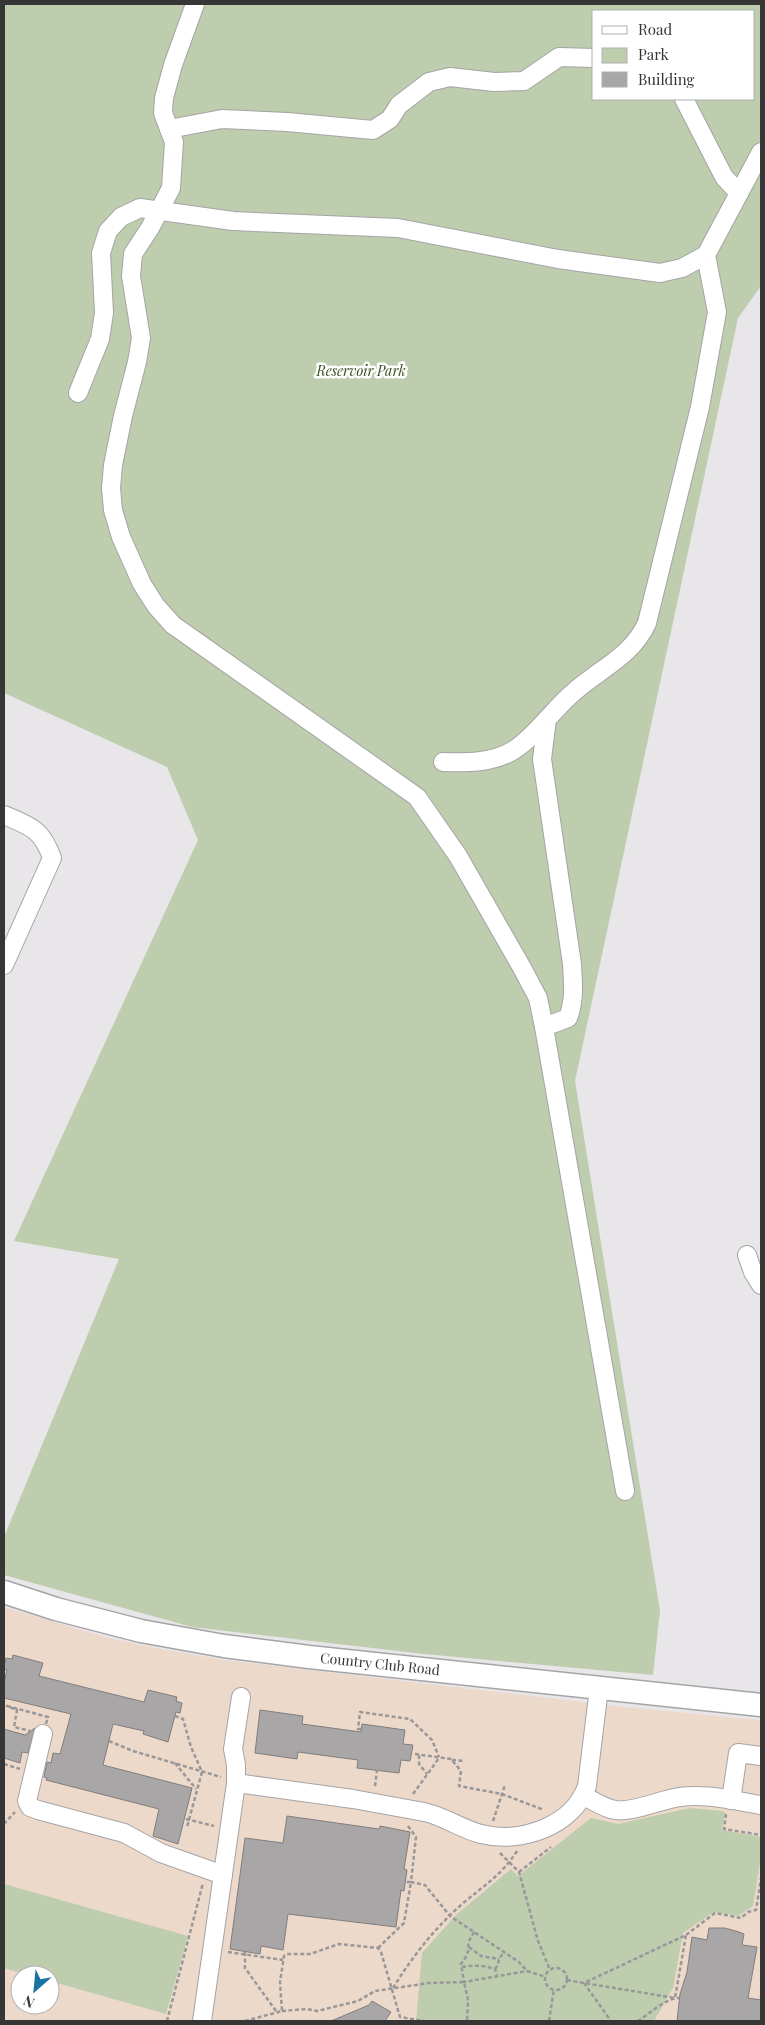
<svg xmlns="http://www.w3.org/2000/svg" width="765" height="2025" font-family="'Playfair Display',serif">
<style>
.education{fill:#edd9ca;fill-rule:evenodd}
.green{fill:#bdcdad;fill-rule:evenodd}
.building{fill:#a9a6a8;stroke:#807d7e}
.lines{fill:none;stroke-linecap:round;stroke-linejoin:round}
.minor-casing{stroke:#a5a4a6;stroke-width:20}
.major-casing{stroke:#a5a4a6;stroke-width:25}
.path{stroke:#989799;stroke-width:2.5;stroke-dasharray:4 2.5;stroke-linecap:butt}
.minor{stroke:#fff;stroke-width:18}
.major{stroke:#fff;stroke-width:22}
.labels{text-anchor:middle;stroke-width:5;stroke-linejoin:round;paint-order:stroke}
.park-label{font-size:14px;font-style:italic;fill:#374e1c;stroke:#fff}
.street-label{font-size:14px;fill:#363637;stroke:#fff}
</style>
<rect width="100%" height="100%" fill="#e8e6e9"/>
<!-- education -->
<path class="education" d="M4 1607 105 1637 156 1648 225 1660 625 1707 761 1720V2021H4ZM20 1975H50V2005H20Z"/>
<!-- green -->
<g class="green">
<path d="M4 4H761V286L738 318 575 1081 660 1611 653 1675 424 1654 192 1627 4 1575V1537L119 1259 14 1241 198 840 167 767 4 693ZM594 11H754V99H594Z"/>
<path d="M690 1808 723 1811 725 1813 722 1830 761 1837V1857L753 1906 738 1916 714 1912 683 1933 673 1988 654 2021H416L422 1953 456 1915 511 1869 518 1876 591 1818 618 1824Z"/>
<path d="M4 1884 188 1936 166 2014 50 1981V1975H27L4 1968Z"/>
</g>
<!-- building -->
<g class="building">
<path d="M13 1655 43 1663 39 1676 144 1702 148 1690 177 1697 176 1701 182 1703 180 1713 176 1712 168 1742 143 1734 144 1731 113 1724 103 1765 192 1788 178 1844 153 1836 159 1809 46 1780 47 1778 44 1777 47 1762 51 1763 53 1753 60 1754 71 1714 4 1698V1683L7 1670 4 1669V1665L6 1658 12 1659Z"/>
<path d="M260 1710 303 1716 302 1724 361 1732 362 1724 405 1730 403 1744 413 1745 410 1761 401 1760 399 1773 357 1768 358 1760 298 1752 297 1759 255 1753Z"/>
<path d="M35 1728 28 1753 22 1752 20 1763 4 1758V1729L25 1735Z"/>
<path d="M287 1816 379 1829 380 1826 410 1832 404 1869 407 1870 404 1891 401 1890 396 1927 288 1914 283 1950 261 1946 260 1954 230 1949 245 1838 283 1843Z"/>
<path d="M709 1928H725L739 1932 744 1934 742 1945 757 1947 748 1998 761 2000V2021H677L680 1994 687 1972 692 1937 707 1940Z"/>
<path d="M372 2001 391 2012 385 2021H331L369 2005Z"/>
</g>
<g class="lines">
<!-- minor casing -->
<g class="minor-casing">
<g id="minor">
<path d="M195 4 173 65 164 98 163 113 174 142 171 188 150 228 133 254 131 276 141 338 137 362 123 416 113 465 111 488 113 510 121 537 142 584 156 606 173 625 417 797 458 856 521 966 538 998 544 1027 625 1491"/>
<path d="M684 99 724 177 739 193"/>
<path d="M169 129 222 119 287 122 373 130 390 119 399 105 429 82 450 77 494 82 524 81 559 57 594 58"/>
<path d="M78 393 100 339 104 313 101 253 108 231 121 217 140 208 233 221 398 228 558 259 660 273 682 268 706 255 761 152"/>
<path d="M443 762C466 763 493 763 514 750 538 734 553 709 575 691 601 668 632 656 647 623L700 407 717 312 706 255"/>
<path d="M4 815C30 826 42 829 52 858L4 965"/>
<path d="M544 1027 568 1018C575 1000 573 983 572 964L542 759 547 719"/>
<path d="M747 1255 753 1272 761 1285"/>
<path d="M43 1734 27 1801 30 1807 38 1810 124 1833 161 1853 223 1875"/>
<path d="M236 1783 353 1799 424 1812C444 1816 461 1829 481 1834 521 1844 573 1826 587 1786L599 1688"/>
<path d="M584 1796C594 1801 605 1809 616 1810 632 1813 663 1799 680 1797 707 1793 735 1801 761 1805"/>
<path d="M731 1800 738 1753 761 1756"/>
<path d="M202 2021 236 1783V1765L233 1749 241 1697"/>
</g>
</g>
<!-- major casing -->
<g class="major-casing">
<path id="major" d="M4 1592 56 1609 141 1631 224 1646 309 1657 761 1705"/>
</g>
<!-- path -->
<g class="path">
<path d="M7 1706 48 1717 43 1734 14 1727 17 1710Z"/>
<path d="M175 1716 183 1719 191 1747 202 1772 187 1827"/>
<path d="M361 1729H358L360 1712 410 1719 432 1740 439 1757"/>
<path d="M109 1741 133 1751 221 1777"/>
<path d="M415 1754 451 1759 461 1771 459 1786 502 1794 544 1810"/>
<path d="M419 1755V1764L427 1774"/>
<path d="M452 1760 465 1761"/>
<path d="M175 1763 196 1789"/>
<path d="M4 1764 20 1769"/>
<path d="M375 1786 377 1770"/>
<path d="M413 1794 439 1758"/>
<path d="M726 1814 724 1829 761 1835"/>
<path d="M186 1819 214 1826"/>
<path d="M493 1821 505 1785"/>
<path d="M4 1824 15 1812"/>
<path d="M408 1826 416 1837 411 1882 425 1885 450 1916 519 1962 527 1971 546 1977"/>
<path d="M500 1853 519 1872 538 1941 550 1970"/>
<path d="M519 1872 551 1847"/>
<path d="M474 1932 468 1943C470 1952 466 1957 461 1964L464 1982 527 1971"/>
<path d="M686 1935 715 1913 741 1918 748 1912 756 1910 761 1878"/>
<path d="M469 1947 481 1956 499 1959"/>
<path d="M378 1948 404 1923 411 1882H405"/>
<path d="M228 1952 283 1960"/>
<path d="M245 1952V1968L276 2011"/>
<path d="M462 1967C474 1965 483 1965 495 1969L497 1976"/>
<circle cx="556" cy="1979" r="11"/>
<path d="M495 1969 498 1965 499 1959 504 1952"/>
<path d="M567 1980 584 1983 675 1998 686 1935 584 1983 611 2021"/>
<path d="M393 1988C412 1957 434 1929 461 1905 483 1886 501 1876 517 1851"/>
<path d="M761 1995V1999"/>
<path d="M282 2011 306 2009 317 2011 358 2001 375 1991 429 1983 464 1982 468 2000 467 2021"/>
<path d="M167 2021 203 1883"/>
<path d="M245 2021 282 2011 280 1982 284 1956 287 1954H310L339 1944 378 1948 381 1952 400 2017 424 2021"/>
<path d="M549 2021 554 1989"/>
<path d="M638 2021C649 2014 666 1998 679 1998"/>
</g>
<!-- minor -->
<use href="#minor" class="minor"/>
<!-- major -->
<use href="#major" class="major"/>
</g>
<g class="labels">
<!-- park labels -->
<g class="park-label">
<text x="361" y="376">Reservoir Park</text>
</g>
<!-- street labels -->
<g class="street-label">
<text transform="translate(380 1664) rotate(6)" y="5">Country Club Road</text>
</g>
</g>
<!-- border -->
<rect width="765" height="2025" fill="none" stroke="#363637" stroke-width="10"/>
<!-- legend -->
<rect x="592" y="10" width="162" height="90" fill="#ffffff" stroke="#afafaf"/>
<rect x="602" y="26" width="25" height="8" fill="#ffffff" stroke="#afafaf"/>
<text x="638" y="35" font-size="15" fill="#363637">Road</text>
<rect x="602" y="48" width="25" height="15" fill="#bdcdad" stroke="#afafaf"/>
<text x="638" y="60" font-size="15" fill="#363637">Park</text>
<rect x="602" y="72" width="25" height="15" fill="#a9a6a8" stroke="#afafaf"/>
<text x="638" y="85" font-size="15" fill="#363637">Building</text>
<!-- north arrow -->
<g transform="translate(35 1990) rotate(207)"><circle r="24" fill="#ffffff" stroke="#afafaf"/>
<path d="M0-4L9 19L0 12L-9 19Z" fill="#1973a2"/>
<text y="-8" font-size="14" font-weight="bold" text-anchor="middle" fill="#363637">N</text>
</g>
</svg>
